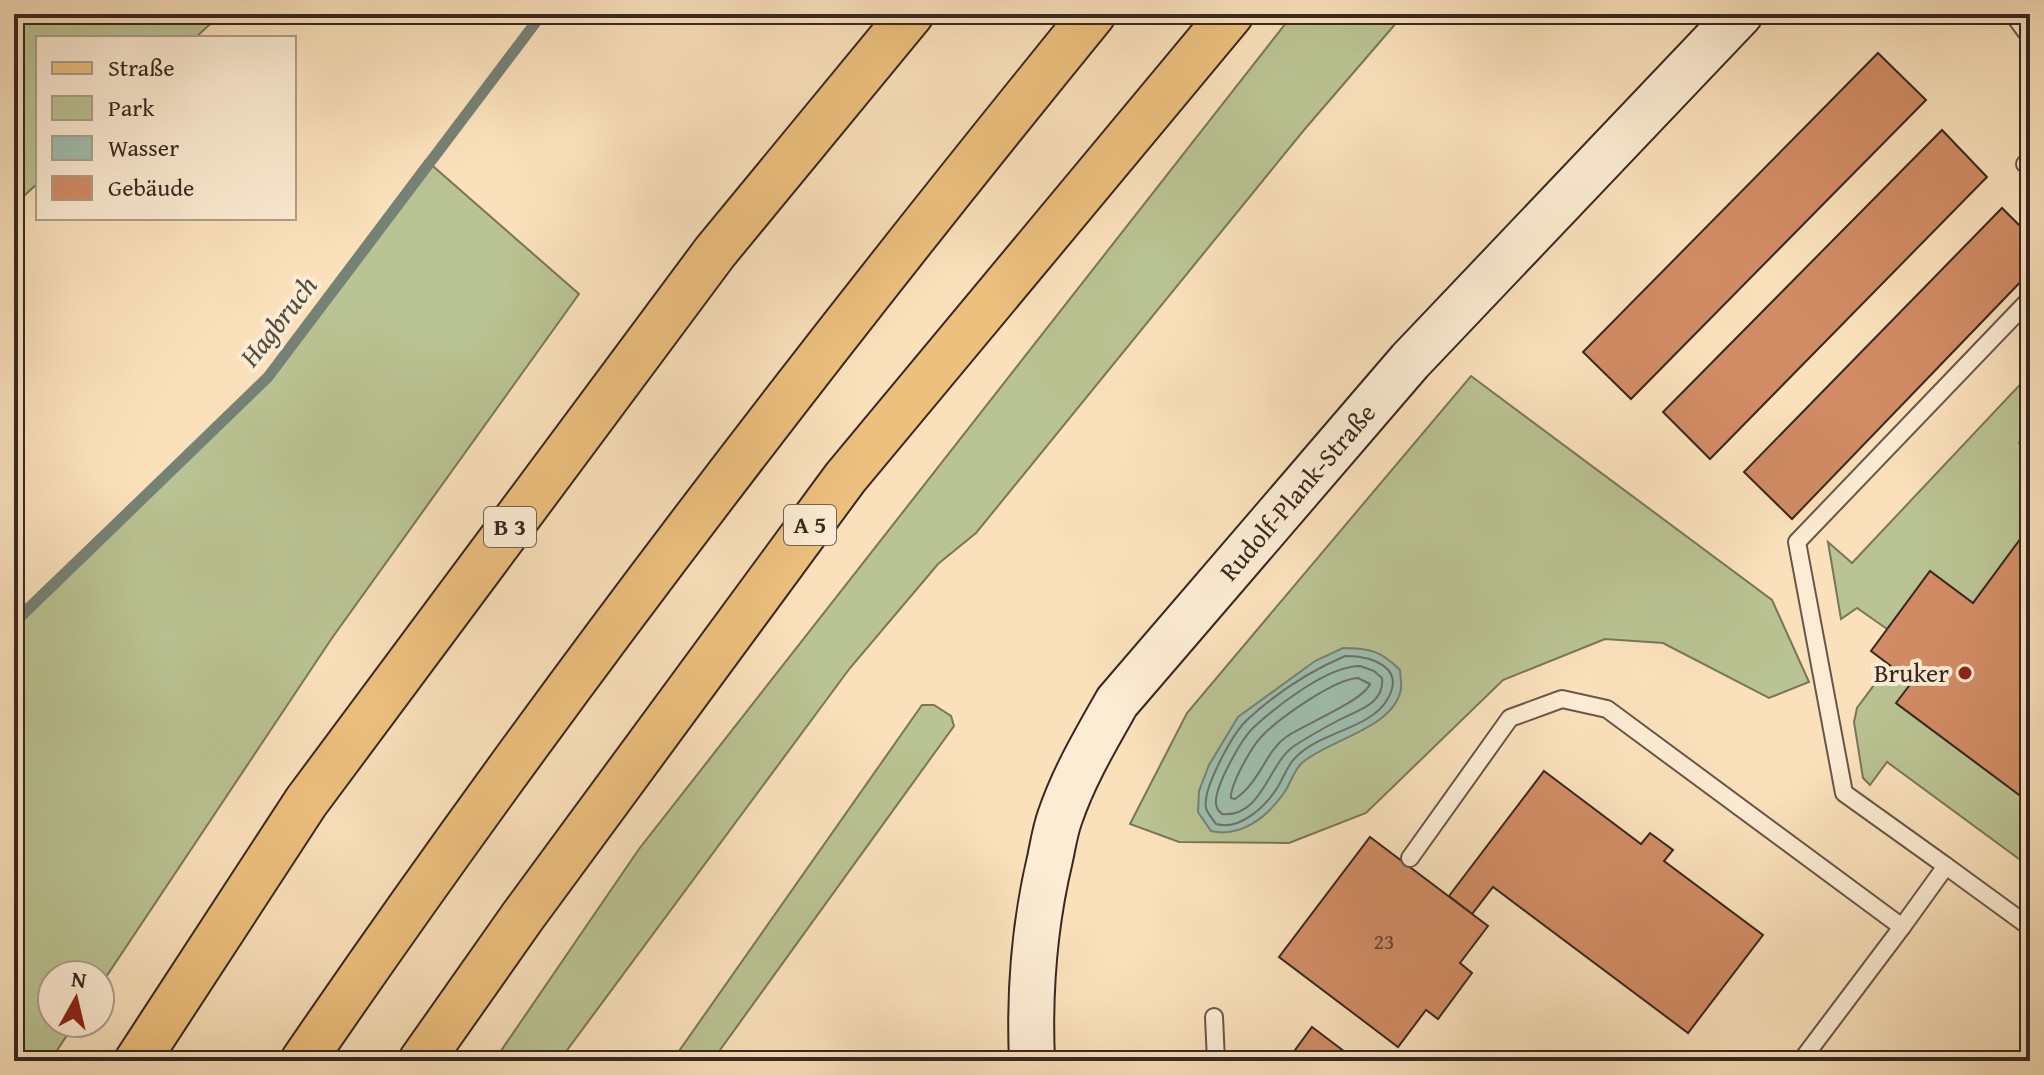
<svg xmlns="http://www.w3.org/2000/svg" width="2044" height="1075" font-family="'Gentium Book Plus',serif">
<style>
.green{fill:#bac393;stroke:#79765a;stroke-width:2}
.water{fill:#9ebeae;stroke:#758276;stroke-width:2}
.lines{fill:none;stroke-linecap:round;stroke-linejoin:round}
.shore{stroke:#6b7368;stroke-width:2}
.stream{stroke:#758276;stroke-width:11}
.building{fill:#d18c65;stroke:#382821;stroke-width:2}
.lane-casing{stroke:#685648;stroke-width:20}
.secondary-casing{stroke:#382821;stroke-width:48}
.primary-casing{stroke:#382821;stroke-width:48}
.highway-casing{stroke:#382821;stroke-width:48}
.lane{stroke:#fcecd3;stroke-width:16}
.secondary{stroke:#fcecd3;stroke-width:44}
.primary{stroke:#edc07e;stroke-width:44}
.highway{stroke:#edc07e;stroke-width:44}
.poi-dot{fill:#8f2418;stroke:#fcecd3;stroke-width:3}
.labels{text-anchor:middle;stroke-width:8;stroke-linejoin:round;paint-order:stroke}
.number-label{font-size:22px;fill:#5e4132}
.shield{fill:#fcecd3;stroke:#736356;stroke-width:2}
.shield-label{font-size:24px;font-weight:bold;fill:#382821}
.street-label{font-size:26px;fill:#382821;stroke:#fcecd3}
.poi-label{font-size:26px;fill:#382821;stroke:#fcecd3;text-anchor:end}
.water-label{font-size:28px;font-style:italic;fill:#524e44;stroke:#fcecd3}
</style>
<rect width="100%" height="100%" fill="#fae1bc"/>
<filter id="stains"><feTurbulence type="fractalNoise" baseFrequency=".0025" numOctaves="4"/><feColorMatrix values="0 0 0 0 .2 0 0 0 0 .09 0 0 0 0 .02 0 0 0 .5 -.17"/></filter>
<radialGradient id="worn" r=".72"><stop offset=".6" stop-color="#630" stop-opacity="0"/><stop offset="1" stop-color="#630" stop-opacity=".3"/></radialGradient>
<!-- green -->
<g class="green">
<path d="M14 14H221L195 38H38V183L14 205Z"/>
<path d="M1293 14H1404L1304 130 976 533 938 564 850 668 559 1061H494L639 849Z"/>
<path d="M426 160 579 294 332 638 100 986V975H52V1023H75L50 1061H14V616L264 376Z"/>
<path d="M2030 374V429L2019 443 2030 451V544L2021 538 1973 603 1930 572 1887 629 1857 608 1841 619 1828 542 1852 563Z"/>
<path d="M1471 376 1772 600 1809 682 1769 698 1663 643 1605 639 1503 680 1366 813 1289 843 1179 842 1130 824 1187 713Z"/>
<path d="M1889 665 1912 682 1897 704 2030 803V867L1887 762 1870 785 1863 778 1854 722 1857 708Z"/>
<path d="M922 705H934L951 716 954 726 712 1061H672Z"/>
</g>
<!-- water -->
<path class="water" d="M1343 648C1370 648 1381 651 1400 670 1400 676 1402 684 1401 689 1394 728 1331 739 1303 762 1294 769 1291 783 1284 793 1267 817 1241 838 1211 831L1198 812 1199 791 1209 765 1238 717 1315 661Z"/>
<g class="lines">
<!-- shore -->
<g class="shore">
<path d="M1345 656C1371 656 1407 667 1387 700 1370 729 1319 732 1295 758 1288 765 1284 776 1279 785 1267 805 1241 831 1216 824 1213 819 1207 813 1206 808 1202 789 1233 733 1247 720 1275 694 1310 671 1345 656Z"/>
<path d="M1360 666 1374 671 1382 678C1385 705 1355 711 1337 721 1322 729 1308 737 1294 746 1268 764 1262 818 1222 814 1218 810 1217 809 1216 804 1214 787 1242 738 1254 727 1278 705 1328 666 1360 666Z"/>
<path d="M1358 678 1370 684C1363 701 1305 724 1286 737 1265 752 1261 781 1235 799L1231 798C1230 785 1251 748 1261 737 1278 719 1334 679 1358 678Z"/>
</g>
<!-- stream -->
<path class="stream" d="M14 623 268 377 542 14"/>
</g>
<!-- building -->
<g class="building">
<path d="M1878 53 1926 100 1631 399 1583 352Z"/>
<path d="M1942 130 1987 177 1710 459 1663 412Z"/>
<path d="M2002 208 2030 236V272L1792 519 1744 472Z"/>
<path d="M2021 538 2030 544V803L1896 703 1912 682 1871 651 1930 571 1973 603Z"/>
<path d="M1544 771 1641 844 1650 833 1673 850 1664 861 1763 935 1688 1033 1493 887 1472 914 1449 896Z"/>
<path d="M1370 837 1488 926 1460 963 1472 973 1438 1019 1426 1010 1398 1047 1279 957Z"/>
<path d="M1312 1027 1357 1061H1287Z"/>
</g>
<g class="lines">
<!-- lane casing -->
<g class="lane-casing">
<g id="lane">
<path d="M2013 14 2030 37"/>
<path d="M2025 164 2030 159"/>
<path d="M1410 858 1510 718 1562 699 1607 709 1902 927 1801 1061"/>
<path d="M1946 866 1844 793 1797 542 2030 299"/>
<path d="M1902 927 1946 866 2027 925H2030"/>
<path d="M1214 1017 1216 1061"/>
</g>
</g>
<!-- secondary casing -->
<g class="secondary-casing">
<g id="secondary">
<path id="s1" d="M1032 1061C1029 992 1034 926 1050 859 1053 845 1055 831 1060 817 1074 776 1096 739 1117 702L1410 361 1740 14"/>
</g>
</g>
<!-- primary casing -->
<g class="primary-casing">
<path id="primary" d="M137 1061 306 802 715 252 911 14"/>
</g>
<!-- highway casing -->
<g class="highway-casing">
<g id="highway">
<path d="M303 1061C550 700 817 353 1093 14"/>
<path d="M421 1061 523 916 845 478 1231 14"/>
</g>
</g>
<!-- lane -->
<use href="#lane" class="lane"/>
<!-- secondary -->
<use href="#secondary" class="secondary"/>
<!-- primary -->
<use href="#primary" class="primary"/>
<!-- highway -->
<use href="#highway" class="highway"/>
</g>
<!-- markers -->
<circle class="poi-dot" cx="1965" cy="673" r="8"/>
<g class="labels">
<!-- number labels -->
<g class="number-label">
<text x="1384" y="949">23</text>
</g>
<!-- shield labels -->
<g class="shield">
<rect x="784" y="505" width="52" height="40" rx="6"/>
<rect x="484" y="507" width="52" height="40" rx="6"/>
</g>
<g class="shield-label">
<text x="810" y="533">A 5</text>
<text x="510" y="535">B 3</text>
</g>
<!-- street labels -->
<g class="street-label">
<text dy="9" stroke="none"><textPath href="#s1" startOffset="652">Rudolf-Plank-Straße</textPath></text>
</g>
<!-- poi labels -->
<g class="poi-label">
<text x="1949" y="682">Bruker</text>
</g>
<!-- water labels -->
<g class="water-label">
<text transform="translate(278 321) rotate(-52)" y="10">Hagbruch</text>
</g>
</g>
<!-- margin -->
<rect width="2044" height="1075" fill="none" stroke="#fae1bc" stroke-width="48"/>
<rect x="16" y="16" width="2012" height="1043" fill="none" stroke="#382821" stroke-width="4"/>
<rect x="24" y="24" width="1996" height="1027" fill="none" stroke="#382821" stroke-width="2"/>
<!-- legend -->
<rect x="36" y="36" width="260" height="184" fill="#fcecd3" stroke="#ae9e8c" stroke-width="2"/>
<rect x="52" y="62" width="40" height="12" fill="#edc07e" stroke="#ae9e8c" stroke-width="2"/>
<text x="108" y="76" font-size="24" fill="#382821">Straße</text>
<rect x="52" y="96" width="40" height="24" fill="#bac393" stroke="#ae9e8c" stroke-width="2"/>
<text x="108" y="116" font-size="24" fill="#382821">Park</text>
<rect x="52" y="136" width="40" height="24" fill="#9ebeae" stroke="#ae9e8c" stroke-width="2"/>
<text x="108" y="156" font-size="24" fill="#382821">Wasser</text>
<rect x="52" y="176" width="40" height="24" fill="#d18c65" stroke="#ae9e8c" stroke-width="2"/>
<text x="108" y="196" font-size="24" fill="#382821">Gebäude</text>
<!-- north arrow -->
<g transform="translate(76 999) rotate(8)"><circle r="38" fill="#fcecd3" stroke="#ae9e8c" stroke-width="2"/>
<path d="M0-6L14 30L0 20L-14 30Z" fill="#8f2418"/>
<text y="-12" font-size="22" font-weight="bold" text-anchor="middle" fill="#382821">N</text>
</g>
<rect width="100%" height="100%" filter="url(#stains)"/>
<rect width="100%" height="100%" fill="url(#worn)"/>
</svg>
